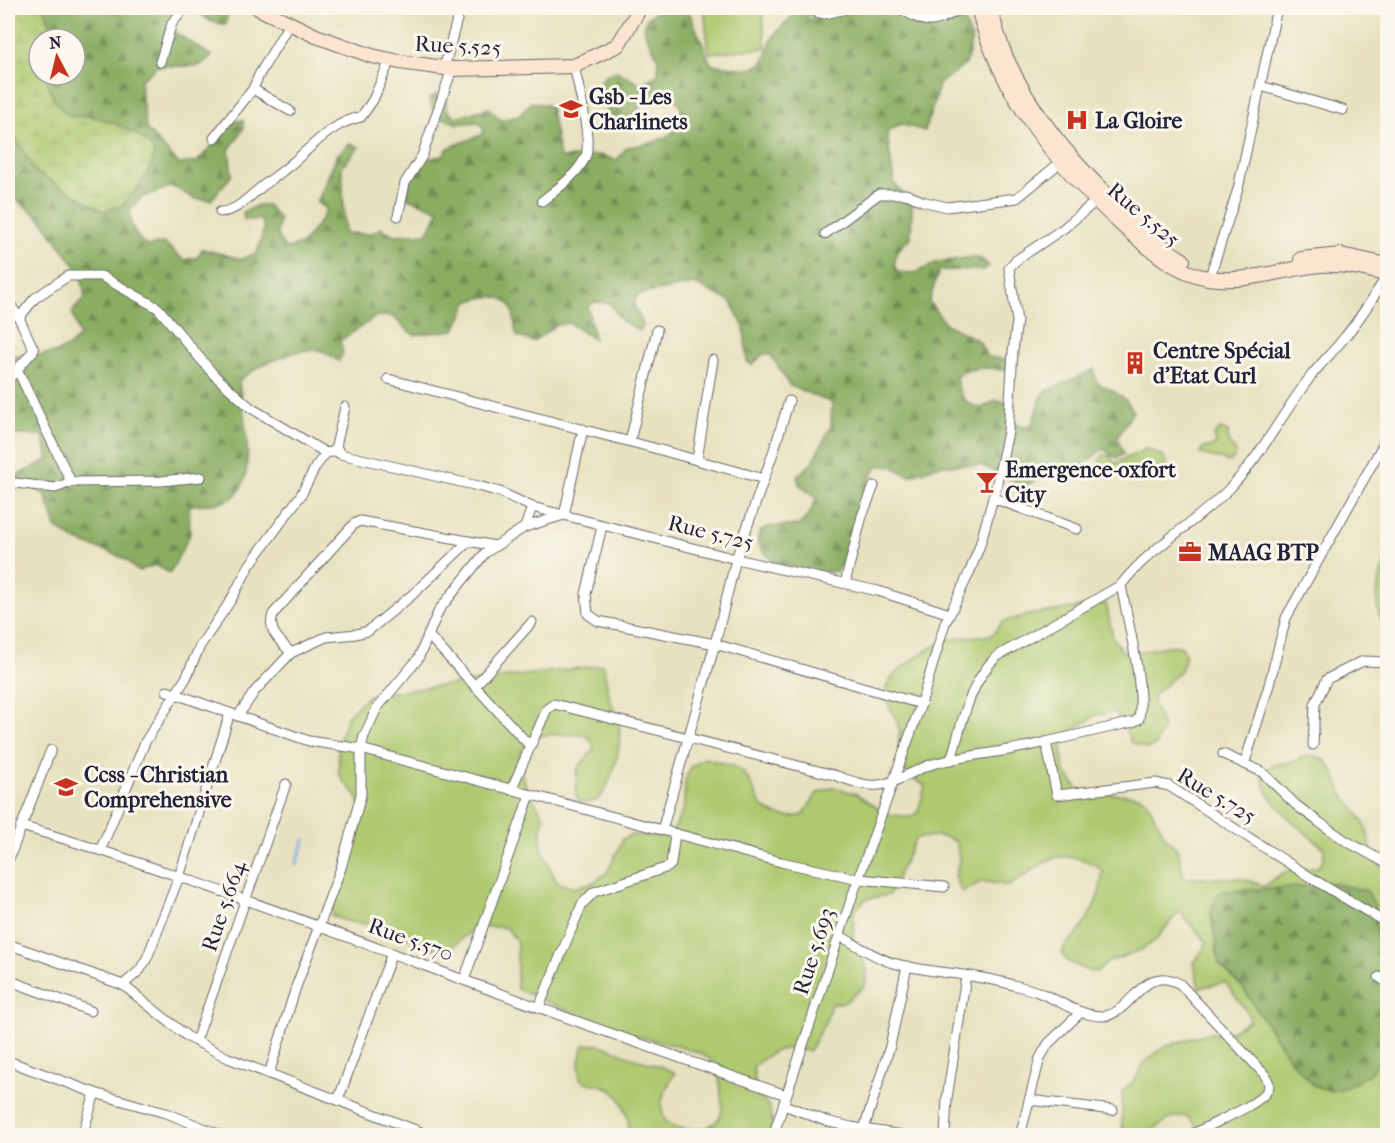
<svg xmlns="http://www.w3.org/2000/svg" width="1395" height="1143" font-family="'IM FELL French Canon',serif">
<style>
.green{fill:#aec970;stroke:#687656;stroke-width:1.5}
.forest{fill:url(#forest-firs);stroke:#56684e;stroke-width:1.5;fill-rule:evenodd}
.wetland{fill:url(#wetland-marsh);stroke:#687656;stroke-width:1.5}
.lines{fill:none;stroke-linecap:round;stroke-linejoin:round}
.stream{stroke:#7ab0e8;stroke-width:3}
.street-casing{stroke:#676569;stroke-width:11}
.secondary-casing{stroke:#676569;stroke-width:16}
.street{stroke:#fff;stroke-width:9}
.secondary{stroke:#fce5d0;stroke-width:14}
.labels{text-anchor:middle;stroke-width:6;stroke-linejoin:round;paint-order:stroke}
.street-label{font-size:22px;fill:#22223b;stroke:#fbf7ec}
.poi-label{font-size:22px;font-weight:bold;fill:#22223b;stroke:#fbf7ec;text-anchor:start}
</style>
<defs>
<pattern id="forest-firs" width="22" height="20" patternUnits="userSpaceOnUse" patternTransform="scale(1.5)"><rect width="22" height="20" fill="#8aad62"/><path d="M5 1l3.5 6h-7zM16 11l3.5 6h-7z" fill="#708c52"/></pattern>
<pattern id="wetland-marsh" width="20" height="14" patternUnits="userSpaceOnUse" patternTransform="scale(1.5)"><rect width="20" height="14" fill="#aec970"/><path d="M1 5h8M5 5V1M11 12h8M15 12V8" fill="none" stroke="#95ac62"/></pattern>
</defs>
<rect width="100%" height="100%" fill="#fbf7ec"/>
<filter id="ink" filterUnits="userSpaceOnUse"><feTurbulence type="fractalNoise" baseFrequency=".0167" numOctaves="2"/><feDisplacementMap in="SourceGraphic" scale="12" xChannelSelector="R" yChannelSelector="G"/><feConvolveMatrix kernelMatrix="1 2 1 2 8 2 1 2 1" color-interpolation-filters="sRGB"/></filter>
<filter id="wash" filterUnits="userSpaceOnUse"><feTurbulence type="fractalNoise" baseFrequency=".008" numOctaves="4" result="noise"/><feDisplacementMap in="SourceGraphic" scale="24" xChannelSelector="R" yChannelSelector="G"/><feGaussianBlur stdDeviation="1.35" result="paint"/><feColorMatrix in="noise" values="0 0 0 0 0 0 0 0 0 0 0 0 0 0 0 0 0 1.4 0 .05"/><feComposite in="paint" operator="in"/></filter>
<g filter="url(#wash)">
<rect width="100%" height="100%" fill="#e8e1bf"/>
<!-- green -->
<g class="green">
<path d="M704 8H762L766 48 709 53Z"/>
<path d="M1220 429 1228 432 1229 443 1236 452 1235 457 1230 462 1200 454V452L1202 449 1216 445 1214 435Z"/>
<path d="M1146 449 1164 456 1166 466 1143 476 1133 469 1110 476 1101 471 1099 463 1103 455 1111 456 1113 462 1116 463Z"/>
<path d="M1387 558 1388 630H1387C1370 608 1377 581 1387 558Z"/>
<path d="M1106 603 1113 638 1123 652C1143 655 1162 642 1182 647 1194 665 1168 683 1154 694L1153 703 1163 727 1156 745 1147 749 1131 742 1120 718 1114 712 1096 715 1074 729 1067 735 1062 746 1064 771 1080 791 1139 796 1146 800 1166 838 1178 850 1184 878H1239L1265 886C1271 881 1278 876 1285 872 1302 864 1326 879 1324 848 1303 831 1261 800 1262 772 1276 762 1277 765 1292 762 1298 760 1304 756 1310 756 1333 755 1335 781 1344 796 1351 806 1364 819 1367 831 1372 845 1369 865 1387 870V967L1377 949 1375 906 1287 888 1223 891 1216 897 1219 964 1243 988 1290 1060 1381 1058 1387 1043V1135H1198C1191 1100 1163 1122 1146 1135L1127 1134 1122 1126V1091L1135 1080 1143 1064 1164 1047 1207 1033 1225 1034 1249 1021 1248 1013 1225 982 1199 988 1194 963 1207 943 1179 911 1155 941 1141 950 1108 962 1098 971 1090 972 1067 961 1062 954C1064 943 1072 941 1079 932 1092 914 1101 893 1103 871 1092 860 1069 854 1054 858 1044 861 1020 879 1009 886L982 881 962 893 955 877 959 861 957 843C944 833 930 836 915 839L889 895 866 899 854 911 853 937 867 969 865 986 845 1002 831 1004 826 1021 809 1051C779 1047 777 1047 753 1067L757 1093 769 1106 775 1135H628C631 1119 622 1091 603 1086 594 1083 588 1085 580 1079L579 1061 584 1045C603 1042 617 1052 634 1058 649 1064 661 1065 675 1073 665 1090 657 1101 665 1121 681 1134 724 1134 722 1105 720 1091 721 1068 708 1058 692 1046 641 1039 620 1031 585 1019 551 1003 517 989V942L507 928C473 923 470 931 446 953L380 926 345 921 331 915 350 857 361 808 356 794 343 781 339 773 338 743 347 716 369 695 603 665C606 677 607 689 611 701 612 707 616 712 618 718 623 740 617 762 609 781 603 797 597 805 579 802L576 794 577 769 594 749 592 741 585 735C573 735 548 732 538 737 500 752 531 795 544 817 536 847 544 855 557 882L573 888 595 882 608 871 623 839 631 835 666 836 673 831 684 808 685 782 690 767 705 758C716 762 732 764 741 770 751 778 754 793 760 803 768 816 790 819 803 815L817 793 833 787 857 794 886 814 911 817 918 812 925 786C904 773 901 767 899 742 899 738 900 732 899 728 895 714 885 705 886 689 888 673 931 646 946 641 960 636 977 637 992 635L1003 622 1028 615Z"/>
</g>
<!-- forest -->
<g class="forest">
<path d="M8 8H111L117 13 124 8 228 9 226 25 210 21 193 8 173 15 171 30 212 56 199 66H158L140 81 146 129 179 164 197 162 234 121 243 120 244 128 229 150 232 175 211 200 195 199 172 186 143 197 130 209C131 227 133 235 147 246L164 243 184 260 198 257 202 249 241 259 257 253 264 228 261 220H244L243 212 258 205H267L279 218 277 234 285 249 302 244 324 216 326 208 317 203 337 155 350 143 359 147 342 166 345 233 371 234 381 228 395 235 428 233 439 210 408 198 409 181 425 159 443 156 448 148 483 134V126L476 122 458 124 435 115 429 99 436 94 445 96 448 112 456 117 489 108 501 120 519 116 531 102 550 106 560 158 599 155 617 160 627 147C652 144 692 136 679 102L675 100 645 103 623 123C604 114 600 102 599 83L606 75 617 71 639 84 658 75C658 69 659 62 657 56 651 43 632 22 656 12 665 8 680 12 689 12L711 64 747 69C773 65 764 50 773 37 781 27 791 17 800 8H810L806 24 816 12 824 8H965V24L972 38 966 64 940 83 925 131 901 124 887 132 894 183 912 204 911 238C899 247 890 257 897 272L915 273 938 262 973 257 982 259 989 266 982 270H939L929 302 946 324 979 341 987 357 1012 360V369C1004 372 999 369 991 368 979 367 965 370 956 377 959 394 963 405 982 408L997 400 1006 402 1009 419 1024 427 1032 424 1043 393 1094 369 1096 382C1109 389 1129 397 1133 412L1117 438 1124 454 1117 458 1103 449 1072 473 1042 475 1025 487 982 465H940L910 476 891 466H878L870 478 846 555 837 571C816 575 763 568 758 541 756 535 762 529 768 527L799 525 809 515 816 499 799 484 797 476 812 463 831 426 832 403 790 386 771 355 763 354 752 365 747 362 744 327 730 301 695 284 637 295 634 304 643 325 640 331 621 320 610 303 595 302 588 307 594 339 569 323 556 325 533 342 517 336C514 328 515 320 513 312 507 291 483 296 468 302L455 330 413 335 392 316H377L340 341 343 353 339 361C333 358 328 353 322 351 304 344 252 368 239 381 242 410 260 480 232 498 222 505 203 504 191 505L189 509 190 534 170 573 155 565 139 571C132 569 131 562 125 559 100 546 80 548 56 527L45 494 13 477 48 460 43 435H8V355C33 355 63 359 79 336L72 311 85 298 81 274 41 219 18 201 8 197V151L9 150 8 145ZM39 39H75V75H39Z"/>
<path d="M1333 883 1367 891 1375 906 1377 949 1388 967 1387 1043 1381 1058 1369 1074 1347 1087 1331 1091 1315 1086 1290 1060 1243 988 1219 964 1211 913 1216 897 1223 891 1287 888Z"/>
</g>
<!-- wetland -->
<path class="wetland" d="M8 8H44L50 23 49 39H39V75H48C47 92 57 106 70 117 77 117 86 115 93 117 108 120 148 136 153 151 157 163 134 194 124 203 118 208 110 210 103 211L36 172 17 140 8 133Z"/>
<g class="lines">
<!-- stream -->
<path class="stream" d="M296 865 305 840"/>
</g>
</g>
<g filter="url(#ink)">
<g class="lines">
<!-- street casing -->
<g class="street-casing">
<g id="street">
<path d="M813 8 816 12 824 14 851 8"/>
<path d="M899 8C931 26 930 25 962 8"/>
<path d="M160 62 172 23 185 8"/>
<path d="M444 68 460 8"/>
<path d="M1261 86 1343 110"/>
<path d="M253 89 290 111"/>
<path d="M214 138 253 89 259 75 289 24"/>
<path d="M542 201C557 189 576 176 585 158 593 143 578 85 574 66"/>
<path d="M220 212C237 211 245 200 259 189 267 182 277 176 285 169 310 150 329 123 361 117L373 100 390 60"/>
<path d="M398 216 405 183 422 156 452 69"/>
<path d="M825 234 879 194H906L922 201 947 207 1017 198 1062 161"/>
<path d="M1212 270 1238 189 1277 8"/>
<path d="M1388 274C1374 296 1361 318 1344 338 1334 351 1321 363 1311 376 1283 412 1262 455 1230 488 1196 523 1151 546 1121 585 1127 618 1145 688 1139 719L1133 722 1046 742 1057 795 1155 783 1169 786 1313 879 1388 924"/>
<path d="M8 301 19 318 34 350 8 380"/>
<path d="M19 318 35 298 68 276H101L158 308 214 375 251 408 326 453"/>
<path d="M17 369 71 482"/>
<path d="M388 379 650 447 764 479"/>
<path d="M345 407 336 446 340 454 478 486 500 492 532 507 736 559 878 591 950 614 945 623 921 704 853 894 773 1136"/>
<path d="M630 441 657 330"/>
<path d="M697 460 713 360"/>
<path d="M8 482 55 488 71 482 161 481 201 477"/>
<path d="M993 498 1077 529"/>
<path d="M602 526 586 594 588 614 598 621 715 644 921 704"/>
<path d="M525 527 532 507"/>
<path d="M845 583 862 516 874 486"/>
<path d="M950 614 970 571 980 545 996 487 1008 432 1013 351 1017 321 1009 268 1015 261 1064 228 1096 201"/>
<path d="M428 635 530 746"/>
<path d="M291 653C280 640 267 632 273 614L354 524 360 521 495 546"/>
<path d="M475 686 532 622"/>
<path d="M167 691 309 741 361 749 781 862 859 879 944 887"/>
<path d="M238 716 255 691 291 653 326 637 356 634 368 631 412 595 469 541"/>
<path d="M1313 745 1315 704 1327 679 1363 661 1388 662"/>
<path d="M1223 754 1262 772 1296 805 1319 822 1346 841 1388 864"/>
<path d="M951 760C962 724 969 683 996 657L1121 585"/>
<path d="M1245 762 1269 685 1286 618 1388 436"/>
<path d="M511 790 547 709 554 704 834 775C849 780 864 787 879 785 899 783 916 768 936 763 972 754 1009 752 1046 742"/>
<path d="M21 826C155 865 285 914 415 962 538 1008 662 1052 786 1095"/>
<path d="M662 830 715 644 736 559 773 453 789 401"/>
<path d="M101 849 145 742 186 678 200 646 231 600 249 566 301 495 316 466 326 453 338 451"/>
<path d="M8 861 51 750"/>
<path d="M840 936C857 945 874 957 893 963 932 974 974 973 1013 985 1022 987 1031 989 1040 993 1061 1001 1079 1016 1103 1016 1132 1015 1142 962 1180 984L1264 1074C1268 1080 1271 1085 1267 1091 1258 1106 1207 1125 1190 1136"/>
<path d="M8 944 123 985 188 1037 228 1058 431 1136"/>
<path d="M1379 977 1388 983"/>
<path d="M8 980 91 1011"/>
<path d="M464 980 530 795"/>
<path d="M123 985 140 970 147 958 179 877 230 713"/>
<path d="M539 1007 582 904 594 892 668 867 671 864 675 834"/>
<path d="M196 1041 286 784"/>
<path d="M8 1061 95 1093 169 1114 223 1136"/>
<path d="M269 1074 296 987 341 868 361 795V749L364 736 377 708 418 659 439 610 485 553 525 527 564 515 583 429"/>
<path d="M338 1100 392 953"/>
<path d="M1029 1100 1113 1110"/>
<path d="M784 1105 826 1121 851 1127 908 1136"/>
<path d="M864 1129 890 1046 907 966"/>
<path d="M82 1136 95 1093"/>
<path d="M945 1136 947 1098 966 976"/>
<path d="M1020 1136 1040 1058 1048 1044 1081 1012"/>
</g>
</g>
<!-- secondary casing -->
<g class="secondary-casing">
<g id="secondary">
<path d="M258 8 316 36 372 56 400 62 452 69 574 66 618 45 640 8"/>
<path d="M978 8C1000 94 1059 168 1124 227 1150 249 1174 272 1208 278 1243 283 1278 271 1312 266 1338 262 1362 268 1388 275"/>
<path d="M990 8C994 23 999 40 1005 55 1033 120 1085 177 1137 223 1152 237 1165 250 1183 260"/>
<path d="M1301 259 1341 255 1388 265"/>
</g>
</g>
<!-- street -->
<use href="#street" class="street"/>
<!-- secondary -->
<use href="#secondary" class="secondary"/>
</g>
</g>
<!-- icons -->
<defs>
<g id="school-bare" transform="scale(1.8)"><path d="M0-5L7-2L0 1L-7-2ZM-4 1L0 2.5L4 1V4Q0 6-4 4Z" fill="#c8321e" stroke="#fbf7ec" stroke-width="2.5" paint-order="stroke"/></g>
<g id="hospital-bare" transform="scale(1.8)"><path d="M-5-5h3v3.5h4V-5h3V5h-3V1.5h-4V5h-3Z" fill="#c8321e" stroke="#fbf7ec" stroke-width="2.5" paint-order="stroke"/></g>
<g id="building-bare" transform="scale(1.8)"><path d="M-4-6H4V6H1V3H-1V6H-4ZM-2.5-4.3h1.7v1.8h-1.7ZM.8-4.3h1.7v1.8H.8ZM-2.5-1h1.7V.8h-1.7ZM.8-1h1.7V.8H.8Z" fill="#c8321e" stroke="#fbf7ec" stroke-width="2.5" paint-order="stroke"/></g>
<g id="bar-bare" transform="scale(1.8)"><path d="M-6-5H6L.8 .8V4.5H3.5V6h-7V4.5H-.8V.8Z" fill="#c8321e" stroke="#fbf7ec" stroke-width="2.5" paint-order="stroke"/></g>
<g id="office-bare" transform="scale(1.8)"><path d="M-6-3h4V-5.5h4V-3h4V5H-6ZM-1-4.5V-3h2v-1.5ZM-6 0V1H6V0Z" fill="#c8321e" stroke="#fbf7ec" stroke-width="2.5" paint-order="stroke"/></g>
</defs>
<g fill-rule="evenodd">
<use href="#school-bare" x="571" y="109"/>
<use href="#hospital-bare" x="1077" y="120"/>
<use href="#building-bare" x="1135" y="363"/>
<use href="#bar-bare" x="987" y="482"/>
<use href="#office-bare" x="1190" y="552"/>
<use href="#school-bare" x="66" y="787"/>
</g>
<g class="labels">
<!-- street labels -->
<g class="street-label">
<text transform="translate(458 45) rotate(3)" y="8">Rue 5.525</text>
<text transform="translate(1144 214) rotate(40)" y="8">Rue 5.525</text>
<text transform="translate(711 532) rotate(14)" y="8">Rue 5.725</text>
<text transform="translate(1217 795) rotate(31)" y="8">Rue 5.725</text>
<text transform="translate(223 906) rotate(-71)" y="8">Rue 5.664</text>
<text transform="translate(411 939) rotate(20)" y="8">Rue 5.570</text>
<text transform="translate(813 951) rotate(-72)" y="8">Rue 5.693</text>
</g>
<!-- poi labels -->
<g class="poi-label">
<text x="589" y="104">Gsb - Les<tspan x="589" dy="25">Charlinets</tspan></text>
<text x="1095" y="128">La Gloire</text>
<text x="1153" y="358">Centre Spécial<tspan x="1153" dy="25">d'Etat Curl</tspan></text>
<text x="1005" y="477">Emergence-oxfort<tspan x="1005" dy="25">City</tspan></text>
<text x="1208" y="560">MAAG BTP</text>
<text x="84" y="782">Ccss - Christian<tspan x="84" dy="25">Comprehensive</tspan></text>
</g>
</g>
<!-- margin -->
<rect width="1395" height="1143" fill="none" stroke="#fbf7ec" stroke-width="30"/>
<!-- north arrow -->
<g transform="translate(57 57) rotate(353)"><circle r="28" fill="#fbf7ec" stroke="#a4a2a5" stroke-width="1.5"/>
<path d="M0-4.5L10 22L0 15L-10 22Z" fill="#c8321e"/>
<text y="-9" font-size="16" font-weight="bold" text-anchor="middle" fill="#22223b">N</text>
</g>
</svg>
